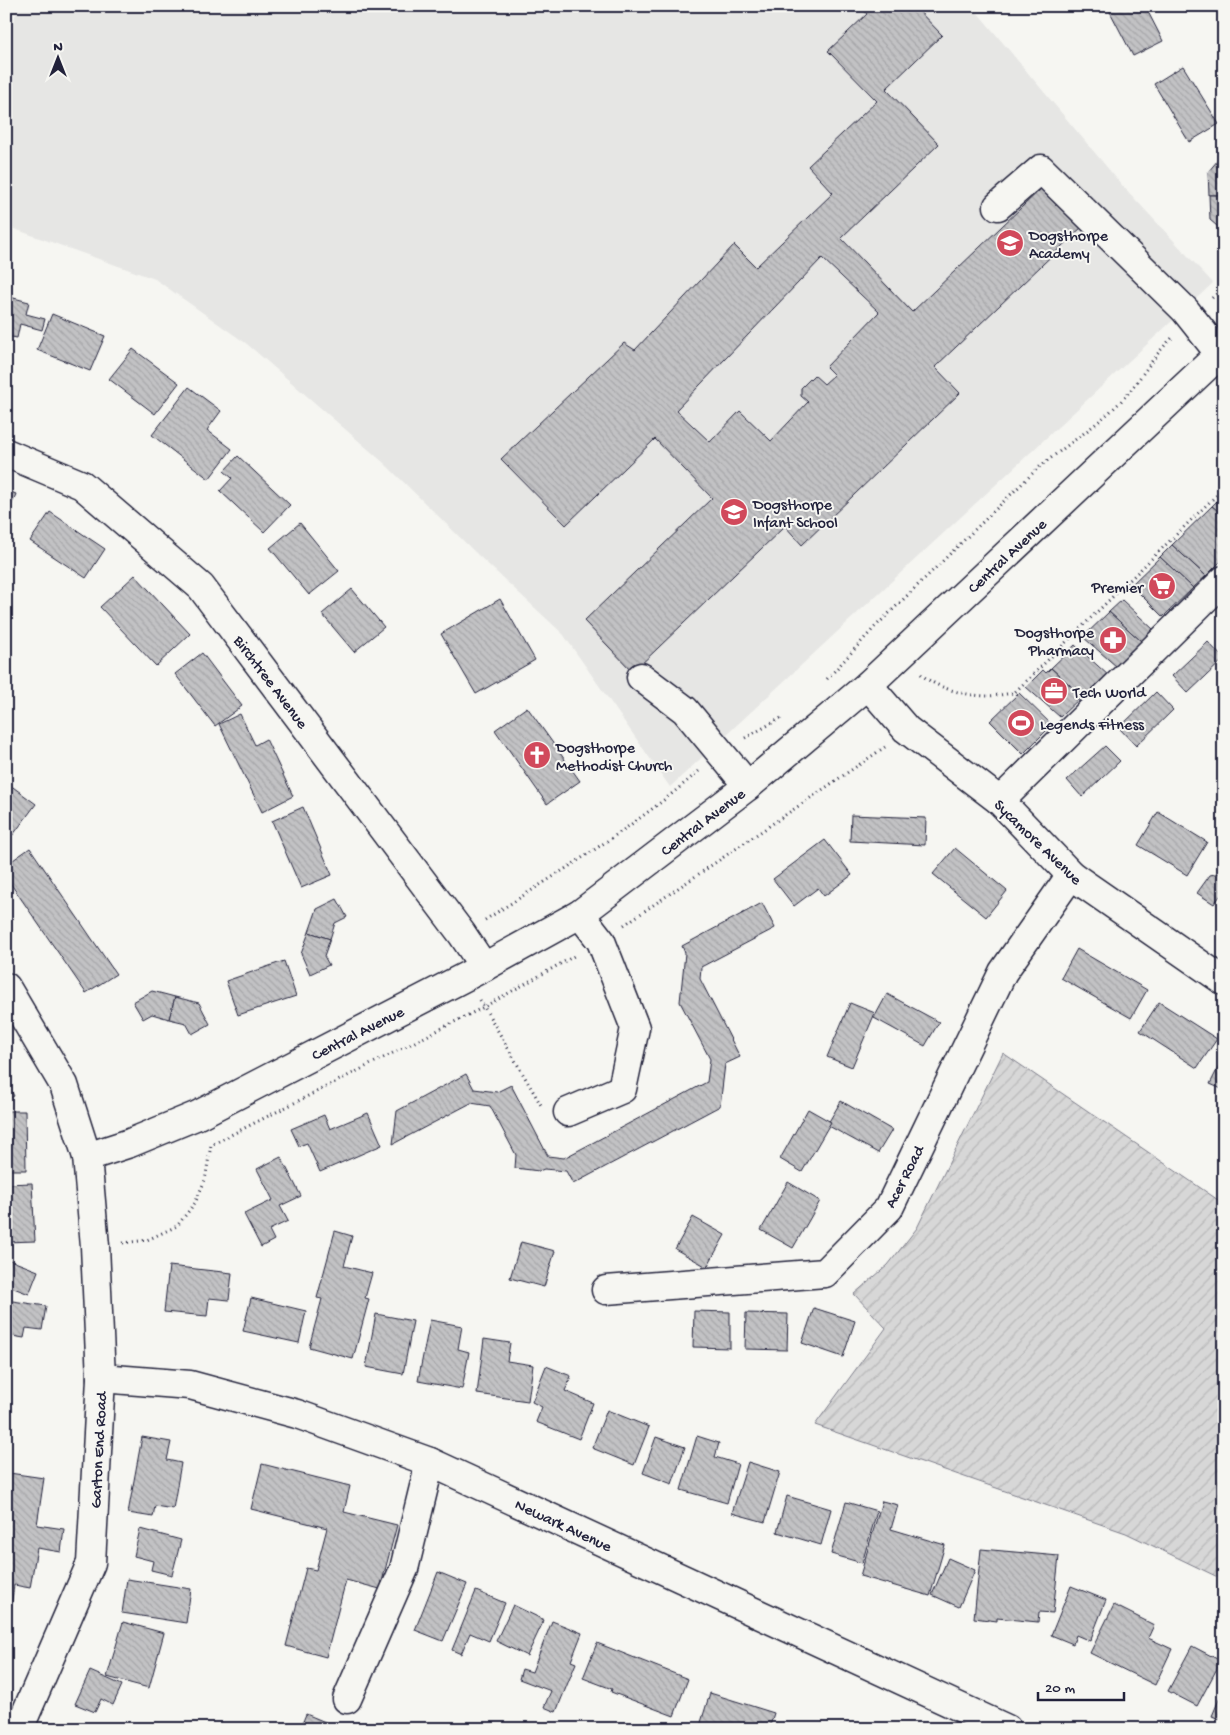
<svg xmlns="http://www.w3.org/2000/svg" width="1230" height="1735" font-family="'Gochi Hand',sans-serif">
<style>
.built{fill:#e6e6e4}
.garden{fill:url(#garden-furrows);stroke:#7c7c89}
.building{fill:url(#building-back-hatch);stroke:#22223b;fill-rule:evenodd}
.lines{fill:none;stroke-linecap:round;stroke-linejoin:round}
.minor-casing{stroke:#22223b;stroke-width:31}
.path{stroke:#22223b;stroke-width:3;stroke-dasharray:1 4;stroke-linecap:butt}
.minor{stroke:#f6f6f2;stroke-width:28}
.labels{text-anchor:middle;stroke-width:4;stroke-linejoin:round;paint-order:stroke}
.poi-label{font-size:16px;fill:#22223b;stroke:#f6f6f2;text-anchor:start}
.street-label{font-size:16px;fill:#22223b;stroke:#f6f6f2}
</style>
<defs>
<pattern id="garden-furrows" width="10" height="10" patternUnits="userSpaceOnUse" patternTransform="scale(1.25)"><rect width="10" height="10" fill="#d7d7d7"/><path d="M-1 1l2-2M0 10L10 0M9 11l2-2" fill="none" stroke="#b8b8b9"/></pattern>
<pattern id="building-back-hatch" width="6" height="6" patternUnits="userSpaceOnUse" patternTransform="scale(1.25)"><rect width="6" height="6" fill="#c2c2c4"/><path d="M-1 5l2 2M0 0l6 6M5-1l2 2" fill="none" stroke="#a6a6a9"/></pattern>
</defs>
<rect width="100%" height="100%" fill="#f6f6f2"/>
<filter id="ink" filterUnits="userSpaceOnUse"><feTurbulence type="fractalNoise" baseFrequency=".02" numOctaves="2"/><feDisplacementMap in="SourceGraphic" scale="10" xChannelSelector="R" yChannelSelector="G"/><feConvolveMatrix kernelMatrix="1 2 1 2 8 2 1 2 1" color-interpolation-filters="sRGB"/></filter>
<g filter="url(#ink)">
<!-- built -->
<path class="built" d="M18 6H972L1121 184 1213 283 670 787 563 634 479 556 384 463 247 344 155 279 6 226V48Z"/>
<!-- garden -->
<path class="garden" d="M1003 1053 1224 1204V1580L1126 1533 815 1425 886 1328 854 1294 888 1265 917 1228Z"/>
<!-- building -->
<g class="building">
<path d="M860 6H914L942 35 886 89 939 144 841 238 912 312 1045 185 1084 225 935 367 960 393 802 545 785 526 633 672 584 621 712 498 655 439 566 525 501 459 624 343 635 350 734 245 756 267 833 193 808 166 877 101 828 51 867 14ZM822 258 879 312 826 367 834 375 824 384 814 375 801 388V396L808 402 771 441 740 411 710 442 676 410Z"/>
<path d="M1107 6H1145L1163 41 1133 56Z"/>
<path d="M1183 66 1219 124 1189 142 1154 84Z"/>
<path d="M1223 154 1224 195H1209L1208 172Z"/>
<path d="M1209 195H1224V232L1210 220Z"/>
<path d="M6 296 29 302 26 314 45 319 42 330 20 324 17 338 6 336Z"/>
<path d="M52 314 105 336 90 371 37 350Z"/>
<path d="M133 349 179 383 155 414 109 379Z"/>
<path d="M189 387 221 411 207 430 232 449 209 479 152 435Z"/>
<path d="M238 456 290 505 264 532 220 491 232 478 224 471Z"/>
<path d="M6 490 16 494 6 518Z"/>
<path d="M1224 494V516L1212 506Z"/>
<path d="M1212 506 1224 516V558L1206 576 1172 545Z"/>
<path d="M50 512 105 549 86 578 30 541Z"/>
<path d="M300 523 339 571 309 595 270 548Z"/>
<path d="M1172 545 1206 576 1193 588 1160 557Z"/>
<path d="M1160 557 1193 588 1163 617 1131 585Z"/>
<path d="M135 575 190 634 156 666 100 607Z"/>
<path d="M352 589 384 627 354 652 322 614Z"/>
<path d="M500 599 535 660 476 694 441 634Z"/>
<path d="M1122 600 1154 630 1142 642 1109 612Z"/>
<path d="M1109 612 1142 642 1117 667 1083 637Z"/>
<path d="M1208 642 1224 659 1188 693 1172 676Z"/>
<path d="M1075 645 1109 676 1081 703 1077 700 1082 696 1051 668Z"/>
<path d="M202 653 242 706 215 726 175 674Z"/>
<path d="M1051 668 1082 696 1060 717 1026 687 1043 670 1046 673Z"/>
<path d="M1156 692 1173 710 1136 746 1119 728Z"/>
<path d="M1019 693 1052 725 1023 754 990 721Z"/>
<path d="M527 707 580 781 547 804 495 730Z"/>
<path d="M240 714 255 745 266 739 293 796 262 812 219 724Z"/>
<path d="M1105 746 1120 761 1082 797 1067 780Z"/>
<path d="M6 782 36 804 13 835 6 831Z"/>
<path d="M303 807 332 875 301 888 272 821Z"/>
<path d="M1158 812 1207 842 1187 875 1138 845Z"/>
<path d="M851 815 926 818 925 845 850 841Z"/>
<path d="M825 840 852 875 824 896 818 888 794 906 773 879Z"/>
<path d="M30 848 116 974 86 993 6 877V865Z"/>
<path d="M955 848 1007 891 986 917 933 874Z"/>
<path d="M1224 872V895L1220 896 1214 904 1197 893 1210 875Z"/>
<path d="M337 899 347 917 335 923 330 939 309 932 317 909Z"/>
<path d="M762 903 775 928 701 967 700 979 740 1057 725 1064 720 1106 573 1184 566 1171 544 1169 539 1171 515 1168 516 1155 490 1106 471 1103 393 1144 397 1111 466 1074 474 1089 497 1092 511 1085 548 1156 564 1158 707 1082 710 1059 680 1002 685 953 682 946Z"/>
<path d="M309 932 330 939 324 956 329 965 310 974 301 954Z"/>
<path d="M1077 949 1147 990 1131 1018 1061 978Z"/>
<path d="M284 961 296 996 238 1015 226 981Z"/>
<path d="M152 991 175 997 169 1019 152 1014 143 1019 133 1002Z"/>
<path d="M887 994 939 1022 925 1046 874 1018Z"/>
<path d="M175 997 199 1003 210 1024 192 1034 186 1023 169 1019Z"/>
<path d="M1159 1002 1217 1039 1197 1068 1140 1031Z"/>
<path d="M850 1003 875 1013 852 1067 827 1057Z"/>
<path d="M1224 1056V1090L1210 1084Z"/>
<path d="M6 1070 12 1080 7 1083 14 1096 6 1100Z"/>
<path d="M841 1101 892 1130 878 1153 827 1125Z"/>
<path d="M808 1109 831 1122 802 1172 780 1159Z"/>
<path d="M6 1111H25L26 1170H6Z"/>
<path d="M368 1113 382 1145 320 1172 307 1143 299 1146 291 1129 324 1115 330 1129Z"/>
<path d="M281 1157 301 1196 280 1206 288 1221 269 1230 274 1240 261 1247 244 1214 273 1200 257 1169Z"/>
<path d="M788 1182 820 1201 793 1248 761 1230Z"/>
<path d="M32 1183 35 1241 6 1242V1184Z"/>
<path d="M693 1217 725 1235 707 1267 675 1249Z"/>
<path d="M335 1231 352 1236 344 1266 372 1273 365 1298 369 1299 353 1359 309 1347 322 1299 317 1298Z"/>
<path d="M521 1242 555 1251 544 1287 510 1278Z"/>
<path d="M7 1259 38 1271 29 1294 6 1285Z"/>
<path d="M169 1266 232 1273 229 1300 209 1298 207 1316 164 1312Z"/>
<path d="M251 1298 306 1311 299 1343 243 1331Z"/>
<path d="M6 1300 46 1306 42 1330 26 1328 24 1338 6 1335Z"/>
<path d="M814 1308 855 1321 843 1357 802 1343Z"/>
<path d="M694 1311 730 1312V1348L693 1347Z"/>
<path d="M746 1313 788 1314 787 1350 745 1349Z"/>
<path d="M376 1314 413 1321 403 1374 366 1367Z"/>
<path d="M430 1320 462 1326 458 1349 469 1352 462 1389 418 1381Z"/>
<path d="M484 1339 510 1343 507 1361 533 1365 528 1401 477 1394Z"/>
<path d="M546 1366 571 1376 565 1391 593 1403 579 1439 536 1422 542 1407 532 1402Z"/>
<path d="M607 1410 649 1427 634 1465 592 1448Z"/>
<path d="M697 1436 719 1443 715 1457 738 1464 727 1503 681 1490Z"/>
<path d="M142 1437 171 1442 167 1460 181 1463 173 1509 155 1506 153 1517 128 1513Z"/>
<path d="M656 1437 685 1447 672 1484 643 1473Z"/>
<path d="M748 1462 780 1472 765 1522 732 1513Z"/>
<path d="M262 1464 350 1486 344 1512 397 1525 380 1589 346 1580 326 1657 286 1646 306 1568 316 1570 327 1528 251 1509Z"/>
<path d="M9 1473 44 1478 37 1525 64 1529 61 1552 37 1548 30 1588 14 1585 11 1607 6 1606V1491Z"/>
<path d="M787 1496 831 1509 821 1545 777 1532Z"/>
<path d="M882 1501 898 1505 891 1529 945 1545 930 1596 860 1576Z"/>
<path d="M846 1502 877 1511 862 1563 831 1554Z"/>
<path d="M140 1529 181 1540 172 1575 151 1570 153 1561 134 1556Z"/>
<path d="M981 1549 1059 1556 1053 1613 1039 1612 1038 1622 997 1618V1621L974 1618Z"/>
<path d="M948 1558 975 1570 959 1607 932 1595Z"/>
<path d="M438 1572 467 1584 443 1641 415 1630Z"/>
<path d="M127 1579 191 1589 186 1623 122 1613Z"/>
<path d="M1071 1586 1106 1600 1090 1641 1076 1635 1073 1644 1051 1635Z"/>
<path d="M476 1591 505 1603 489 1641 470 1633 461 1654 452 1650Z"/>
<path d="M513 1605 544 1620 527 1656 496 1641Z"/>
<path d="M1114 1605 1154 1625 1148 1638 1172 1649 1155 1685 1090 1653Z"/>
<path d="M552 1621 582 1633 571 1661 576 1663 556 1712 544 1707 551 1691 519 1679 522 1669 532 1672Z"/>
<path d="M123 1622 164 1633 149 1688 107 1677Z"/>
<path d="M597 1643 688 1679 674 1716 611 1692 612 1689 583 1678Z"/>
<path d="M1192 1646 1221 1661 1197 1706 1168 1691Z"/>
<path d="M90 1671 122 1685 113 1705 101 1699 95 1712 75 1704Z"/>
<path d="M1224 1688V1721L1212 1716Z"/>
<path d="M710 1693 774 1713 769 1729H699Z"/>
<path d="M306 1714 342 1729H300Z"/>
<path d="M776 1723 788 1729H773Z"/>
</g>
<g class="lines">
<!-- minor casing -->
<g class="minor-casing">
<g id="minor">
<path d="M998 206 1041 169 1185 310 1220 354"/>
<path d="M6 453 82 485 201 587 462 934 484 967"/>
<path d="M641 677 685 710 748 786"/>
<path d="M868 685 906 729 1000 801 1071 875 1224 981"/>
<path d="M1000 801 1224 580"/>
<path d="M6 987 64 1085 87 1157 95 1246 101 1378 91 1563 19 1729"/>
<path d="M568 1112 622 1089 635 1028 601 941 580 914"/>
<path d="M87 1157 130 1143 198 1115 484 967 580 914 748 786 868 685 1224 350"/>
<path d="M606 1290 825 1273 889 1208 1003 972 1071 875"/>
<path d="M101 1378 190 1385 297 1414 430 1462 1007 1729"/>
<path d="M347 1699 404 1569 430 1462"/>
</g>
</g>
<!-- path -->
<g class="path">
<path d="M1212 298 1224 287"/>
<path d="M921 674C935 688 967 696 987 696 996 696 1005 694 1014 693L1224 488"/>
<path d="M827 679 875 627 1037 469C1065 446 1100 424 1124 398 1141 379 1153 356 1172 338"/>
<path d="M745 738 783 717"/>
<path d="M485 920C558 873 634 828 699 771"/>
<path d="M624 925 885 747"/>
<path d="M480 1000 541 1105"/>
<path d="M123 1243 147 1240 177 1226 195 1203 205 1180 211 1145 484 1007 576 955"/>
</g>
<!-- minor -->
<use href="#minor" class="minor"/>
</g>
</g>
<!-- icons -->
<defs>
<g id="school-disc" transform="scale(1.4375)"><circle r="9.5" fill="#d1495b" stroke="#f6f6f2"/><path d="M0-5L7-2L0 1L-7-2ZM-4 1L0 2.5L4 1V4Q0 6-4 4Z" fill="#fff"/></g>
<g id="supermarket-disc" transform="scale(1.4375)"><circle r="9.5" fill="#d1495b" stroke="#f6f6f2"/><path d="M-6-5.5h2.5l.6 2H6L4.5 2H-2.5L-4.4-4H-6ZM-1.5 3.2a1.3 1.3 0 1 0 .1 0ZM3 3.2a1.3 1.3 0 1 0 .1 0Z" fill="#fff"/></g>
<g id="pharmacy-disc" transform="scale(1.4375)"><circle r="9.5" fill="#d1495b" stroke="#f6f6f2"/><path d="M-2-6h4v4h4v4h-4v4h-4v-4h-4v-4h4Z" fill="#fff"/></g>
<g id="office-disc" transform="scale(1.4375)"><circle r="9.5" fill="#d1495b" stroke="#f6f6f2"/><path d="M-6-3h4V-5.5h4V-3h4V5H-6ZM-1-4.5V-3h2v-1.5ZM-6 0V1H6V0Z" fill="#fff"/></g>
<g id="stadium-disc" transform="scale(1.4375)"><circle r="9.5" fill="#d1495b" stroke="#f6f6f2"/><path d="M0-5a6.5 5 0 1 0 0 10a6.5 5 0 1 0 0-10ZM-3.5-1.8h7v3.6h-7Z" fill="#fff"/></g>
<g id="church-disc" transform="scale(1.4375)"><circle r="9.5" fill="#d1495b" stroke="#f6f6f2"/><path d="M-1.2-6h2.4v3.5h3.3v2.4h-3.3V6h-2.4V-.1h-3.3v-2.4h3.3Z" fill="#fff"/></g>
</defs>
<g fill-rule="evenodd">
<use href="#school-disc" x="1010" y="243"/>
<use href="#school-disc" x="734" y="512"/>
<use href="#supermarket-disc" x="1162" y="586"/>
<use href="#pharmacy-disc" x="1113" y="640"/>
<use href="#office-disc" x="1054" y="691"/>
<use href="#stadium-disc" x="1021" y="723"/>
<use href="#church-disc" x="537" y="755"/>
</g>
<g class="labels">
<!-- poi labels -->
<g class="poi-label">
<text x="1029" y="240">Dogsthorpe<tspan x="1029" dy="18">Academy</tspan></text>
<text x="753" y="509">Dogsthorpe<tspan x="753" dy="18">Infant School</tspan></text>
<text x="1143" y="592" text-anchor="end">Premier</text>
<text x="1094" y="637" text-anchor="end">Dogsthorpe<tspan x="1094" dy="18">Pharmacy</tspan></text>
<text x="1073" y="697">Tech World</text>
<text x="1040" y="729">Legends Fitness</text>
<text x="556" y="752">Dogsthorpe<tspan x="556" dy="18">Methodist Church</tspan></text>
</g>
<!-- street labels -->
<g class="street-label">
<text transform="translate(1006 555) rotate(-43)" y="6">Central Avenue</text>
<text transform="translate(272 681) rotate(53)" y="6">Birchtree Avenue</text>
<text transform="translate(702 821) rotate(-37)" y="6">Central Avenue</text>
<text transform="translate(1039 841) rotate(44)" y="6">Sycamore Avenue</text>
<text transform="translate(357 1032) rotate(-27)" y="6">Central Avenue</text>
<text transform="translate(903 1176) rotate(-63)" y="6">Acer Road</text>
<text transform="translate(97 1450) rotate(-87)" y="6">Garton End Road</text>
<text transform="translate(564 1524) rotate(25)" y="6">Newark Avenue</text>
</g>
</g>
<!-- margin -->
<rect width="1230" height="1735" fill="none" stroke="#f6f6f2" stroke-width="25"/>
<rect x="12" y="12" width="1205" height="1710" fill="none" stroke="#22223b" stroke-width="2" filter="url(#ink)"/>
<!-- north arrow -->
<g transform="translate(58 58)" stroke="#f6f6f2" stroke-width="4" paint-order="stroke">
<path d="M0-4L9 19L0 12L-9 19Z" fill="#22223b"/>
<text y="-8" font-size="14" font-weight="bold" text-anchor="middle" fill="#22223b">N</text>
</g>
<!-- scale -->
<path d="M1038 1692v8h86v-8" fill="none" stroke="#22223b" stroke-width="2.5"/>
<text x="1045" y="1692" font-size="15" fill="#22223b" stroke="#f6f6f2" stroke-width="4" paint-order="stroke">20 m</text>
</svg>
